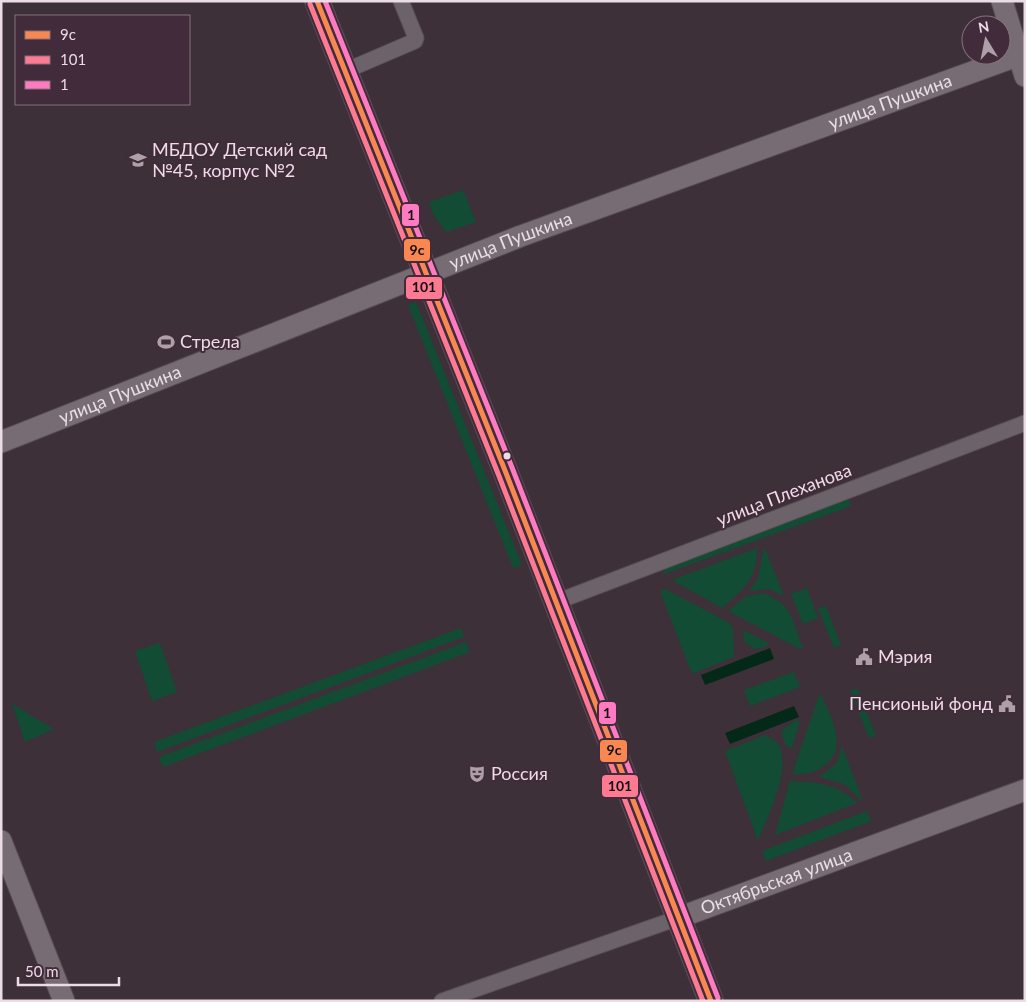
<svg xmlns="http://www.w3.org/2000/svg" width="1026" height="1002" font-family="Lato,sans-serif">
<style>
.green{fill:#124c35}
.water{fill:#052919}
.lines{fill:none;stroke-linecap:round;stroke-linejoin:round}
.street-casing{stroke:#584c54;stroke-width:17}
.secondary-casing{stroke:#584c54;stroke-width:23}
.primary-casing{stroke:#584c54;stroke-width:26}
.street{stroke:#6c6269;stroke-width:15}
.secondary{stroke:#786c74;stroke-width:21}
.primary{stroke:#786a73;stroke-width:24}
.bus-1-casing{stroke:#422b3a;stroke-width:9}
.bus-2-casing{stroke:#422b3a;stroke-width:9}
.bus-3-casing{stroke:#422b3a;stroke-width:9}
.bus-1{stroke:#f88751;stroke-width:5}
.bus-2{stroke:#fe7a93;stroke-width:5}
.bus-3{stroke:#fe7ac1;stroke-width:5}
.bus-dot{fill:#ebdce5;stroke:#422b3a;stroke-width:2}
.labels{text-anchor:middle;stroke-width:4;stroke-linejoin:round;paint-order:stroke}
.street-label{font-size:18px;fill:#ebdce5;stroke:#422b3a}
.poi-label{font-size:18px;fill:#ebdce5;stroke:#422b3a;text-anchor:start}
.line-badge{stroke:#422b3a;stroke-width:2}
.pale-badge-label{font-size:14px;text-anchor:middle;font-weight:bold;fill:#111}
</style>
<rect width="100%" height="100%" fill="#3d3039"/>
<!-- green -->
<g class="green">
<path d="M463 190 476 222 446 232 433 214 429 202Z"/>
<path d="M416 302 522 565 513 568 408 305Z"/>
<path d="M847 496 851 506 664 574 660 564Z"/>
<path d="M764 546 784 596 769 589 749 591 758 579Z"/>
<path d="M757 548C757 580 744 588 722 608L672 580Z"/>
<path d="M807 588 818 618 803 624 791 594Z"/>
<path d="M665 589 728 622 733 629 734 657 692 674 660 591Z"/>
<path d="M763 593C793 604 792 621 803 648L800 649 728 611 745 597Z"/>
<path d="M826 606 841 645 834 648 818 608Z"/>
<path d="M461 628 464 637 157 752 154 742Z"/>
<path d="M743 630 769 643 765 647 754 649 744 641Z"/>
<path d="M466 642 470 652 163 767 159 757Z"/>
<path d="M160 643 177 692 152 701 135 651Z"/>
<path d="M794 672 800 687 750 706 744 690Z"/>
<path d="M857 688 876 736 869 738 850 691Z"/>
<path d="M820 693C826 706 834 720 836 734 842 761 816 776 792 774Z"/>
<path d="M12 704 54 729 25 742Z"/>
<path d="M795 721H800L792 748 786 746 782 734 784 728Z"/>
<path d="M765 735C769 737 775 740 778 744 793 768 767 817 758 841L725 751Z"/>
<path d="M842 746 863 802 844 784 819 777 837 763Z"/>
<path d="M790 781C815 782 839 784 857 803L775 835Z"/>
<path d="M867 811 871 821 766 861 762 851Z"/>
</g>
<!-- water -->
<g class="water">
<path d="M770 648 774 659 705 685 701 675Z"/>
<path d="M794 706 799 717 730 744 725 733Z"/>
</g>
<g class="lines">
<!-- street casing -->
<g class="street-casing">
<g id="street">
<path d="M345 71 415 41 416 38 401 1"/>
<path d="M556 602 1025 423"/>
<path d="M442 1001 678 918"/>
</g>
</g>
<!-- secondary casing -->
<g class="secondary-casing">
<g id="secondary">
<path d="M1002 1 1025 76"/>
<path id="s1" d="M1 442 521 236 1025 53"/>
<path d="M1 841 64 1001"/>
<path id="s2" d="M678 918 1025 790"/>
</g>
</g>
<!-- primary casing -->
<g class="primary-casing">
<path id="primary" d="M317 1 506 473 711 1001"/>
</g>
<!-- street -->
<use href="#street" class="street"/>
<!-- secondary -->
<use href="#secondary" class="secondary"/>
<!-- primary -->
<use href="#primary" class="primary"/>
<!-- bus-1 casing -->
<g class="bus-1-casing">
<path id="bus-1" d="M317 1 506 473 711 1001"/>
</g>
<!-- bus-2 casing -->
<g class="bus-2-casing">
<path id="bus-2" d="M310 4 499 476 703 1001"/>
</g>
<!-- bus-3 casing -->
<g class="bus-3-casing">
<path id="bus-3" d="M325 1 513 470 718 998"/>
</g>
<!-- bus-1 -->
<use href="#bus-1" class="bus-1"/>
<!-- bus-2 -->
<use href="#bus-2" class="bus-2"/>
<!-- bus-3 -->
<use href="#bus-3" class="bus-3"/>
</g>
<!-- icons -->
<defs>
<g id="school-bare" transform="scale(1.35)"><path d="M0-5L7-2L0 1L-7-2ZM-4 1L0 2.5L4 1V4Q0 6-4 4Z" fill="#aea0a9" stroke="#422b3a" stroke-width="2.5" paint-order="stroke"/></g>
<g id="stadium-bare" transform="scale(1.35)"><path d="M0-5a6.5 5 0 1 0 0 10a6.5 5 0 1 0 0-10ZM-3.5-1.8h7v3.6h-7Z" fill="#aea0a9" stroke="#422b3a" stroke-width="2.5" paint-order="stroke"/></g>
<g id="civic-bare" transform="scale(1.35)"><path d="M-.6-6.5H3V-4.5H.6V-3L4-1V1h2V6H-6V1h2V-1L-.6-3ZM-1.2 2.5V6h2.4V2.5Z" fill="#aea0a9" stroke="#422b3a" stroke-width="2.5" paint-order="stroke"/></g>
<g id="theatre-bare" transform="scale(1.35)"><path d="M-5-5.5Q0-4 5-5.5V0Q5 5 0 6Q-5 5-5 0ZM-3.3-2.5H-1v1.5H-3.3ZM1-2.5H3.3v1.5H1ZM-2.8 1Q0 5.5 2.8 1Z" fill="#aea0a9" stroke="#422b3a" stroke-width="2.5" paint-order="stroke"/></g>
</defs>
<g fill-rule="evenodd">
<use href="#school-bare" x="138" y="160"/>
<use href="#stadium-bare" x="166" y="342"/>
<use href="#civic-bare" x="864" y="657"/>
<use href="#civic-bare" x="1007" y="704"/>
<use href="#theatre-bare" x="477" y="774"/>
</g>
<!-- markers -->
<circle class="bus-dot" cx="507" cy="456" r="4.5"/>
<g class="labels">
<!-- street labels -->
<g class="street-label">
<text dy="6" stroke="none"><textPath href="#s1" startOffset="952">улица Пушкина</textPath></text>
<text dy="6" stroke="none"><textPath href="#s1" startOffset="548">улица Пушкина</textPath></text>
<text dy="6" stroke="none"><textPath href="#s1" startOffset="128">улица Пушкина</textPath></text>
<text transform="translate(784 495) rotate(-21)" y="6">улица Плеханова</text>
<text dy="6" stroke="none"><textPath href="#s2" startOffset="105">Октябрьская улица</textPath></text>
</g>
<!-- poi labels -->
<g class="poi-label">
<text x="152" y="156">МБДОУ Детский сад<tspan x="152" dy="21">№45, корпус №2</tspan></text>
<text x="180" y="348">Стрела</text>
<text x="878" y="663">Мэрия</text>
<text x="993" y="710" text-anchor="end">Пенсионый фонд</text>
<text x="491" y="780">Россия</text>
</g>
</g>
<g class="line-badge">
<rect x="401" y="203" width="19" height="24" rx="5" fill="#fe7ac1"/>
<rect x="403" y="238" width="28" height="24" rx="5" fill="#f88751"/>
<rect x="405" y="276" width="38" height="24" rx="5" fill="#fe7a93"/>
<rect x="598" y="701" width="19" height="24" rx="5" fill="#fe7ac1"/>
<rect x="599" y="739" width="29" height="24" rx="5" fill="#f88751"/>
<rect x="601" y="774" width="38" height="24" rx="5" fill="#fe7a93"/>
</g>
<g class="pale-badge-label">
<text x="411" y="220">1</text>
<text x="417" y="255">9с</text>
<text x="424" y="292">101</text>
<text x="607" y="718">1</text>
<text x="614" y="755">9с</text>
<text x="620" y="791">101</text>
</g>
<!-- border -->
<rect width="1026" height="1002" fill="none" stroke="#ebdce5" stroke-width="5"/>
<!-- legend -->
<rect x="15" y="15" width="175" height="90" fill="#422b3a" stroke="#86727e"/>
<rect x="25" y="31" width="25" height="8" fill="#f88751" stroke="#86727e"/>
<text x="60" y="40" font-size="15" fill="#ebdce5">9с</text>
<rect x="25" y="56" width="25" height="8" fill="#fe7a93" stroke="#86727e"/>
<text x="60" y="65" font-size="15" fill="#ebdce5">101</text>
<rect x="25" y="81" width="25" height="8" fill="#fe7ac1" stroke="#86727e"/>
<text x="60" y="90" font-size="15" fill="#ebdce5">1</text>
<!-- north arrow -->
<g transform="translate(986 40) rotate(350)"><circle r="24" fill="#422b3a" stroke="#86727e"/>
<path d="M0-4L9 19L0 12L-9 19Z" fill="#aea0a9"/>
<text y="-8" font-size="14" font-weight="bold" text-anchor="middle" fill="#ebdce5">N</text>
</g>
<!-- scale -->
<path d="M18 977v8h101v-8" fill="none" stroke="#ebdce5" stroke-width="2.5"/>
<text x="25" y="977" font-size="15" fill="#ebdce5" stroke="#422b3a" stroke-width="4" paint-order="stroke">50 m</text>
</svg>
